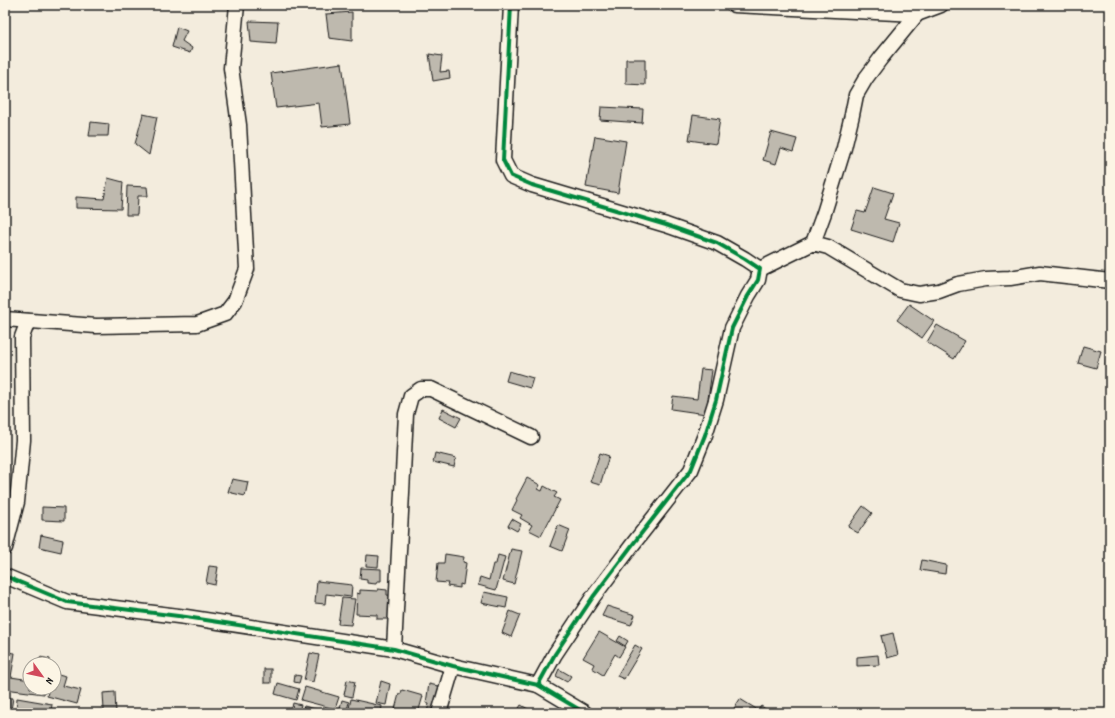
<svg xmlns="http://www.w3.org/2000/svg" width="1115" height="718" font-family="Dekko,sans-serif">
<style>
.building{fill:#beb9ae;stroke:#1c1c1c}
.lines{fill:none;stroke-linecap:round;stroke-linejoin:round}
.street-casing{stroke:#1c1c1c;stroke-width:17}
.street{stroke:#fcf5e5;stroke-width:14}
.cycleway-casing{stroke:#fcf5e5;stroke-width:6}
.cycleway{stroke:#00873e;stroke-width:4}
</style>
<rect width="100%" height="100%" fill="#f3ecdd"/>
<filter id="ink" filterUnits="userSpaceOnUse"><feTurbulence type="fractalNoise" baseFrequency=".025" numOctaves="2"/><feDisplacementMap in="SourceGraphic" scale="8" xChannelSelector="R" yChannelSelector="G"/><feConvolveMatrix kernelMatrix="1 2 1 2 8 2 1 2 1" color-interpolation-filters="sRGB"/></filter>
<g filter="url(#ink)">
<!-- building -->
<g class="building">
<path d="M352 12V41L329 38 326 14Z"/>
<path d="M249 21 278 22 276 44 251 42Z"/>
<path d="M177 27 187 31 182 41 192 48 190 53 172 47Z"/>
<path d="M429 54 442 56 440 72 449 71 450 78 433 81Z"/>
<path d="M626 59H645V85L626 84Z"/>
<path d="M342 63 350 124 322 127 319 103 276 108 271 73Z"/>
<path d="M601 107 643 109 642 123 600 120Z"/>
<path d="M143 114 157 117 149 155 135 144Z"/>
<path d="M693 115 720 119 716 144 689 140Z"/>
<path d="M91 122 109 124 108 136H89Z"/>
<path d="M771 132 797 139 793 152 781 148 776 164 763 160Z"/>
<path d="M595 136 626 141 618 193 586 187Z"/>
<path d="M108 178 123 182 121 209 76 208V197L104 199Z"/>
<path d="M127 186 147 187 148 196H138L137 215H126Z"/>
<path d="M874 187 893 193 884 219 899 223 893 242 851 229 857 211 865 213Z"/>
<path d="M909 304 934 321 922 338 897 320Z"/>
<path d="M937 325 965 341 954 359 927 342Z"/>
<path d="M1083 346 1101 351 1096 368 1078 363Z"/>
<path d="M1107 353 1110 354V368L1105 367Z"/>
<path d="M701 369 712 370 706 414 671 409 673 396 697 399Z"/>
<path d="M509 371 533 378 530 388 506 381Z"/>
<path d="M443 409 461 418 456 427 439 418Z"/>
<path d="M435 453 456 458 454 467 433 462Z"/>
<path d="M600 453 609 456 600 485 590 482Z"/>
<path d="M527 478 540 485 538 489 542 491 544 486 557 493 554 497 560 500 541 536 529 530 532 525 520 518 522 515 512 510 517 500 516 499Z"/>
<path d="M232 479 248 482 245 496 228 492Z"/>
<path d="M863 506 872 513 858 533 848 527Z"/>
<path d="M42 507 64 508V521L42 520Z"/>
<path d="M512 519 521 524 517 531 508 526Z"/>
<path d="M558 525 570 530 562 551 550 546Z"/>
<path d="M41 535 63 540 61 552 39 547Z"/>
<path d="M511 549 522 551 514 584 503 581Z"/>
<path d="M445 554 464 557 463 562 466 563 463 585 460 584V588L447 586 448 583 436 582 438 563H444Z"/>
<path d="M367 555 379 556 378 567 366 566Z"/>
<path d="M498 555 505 557 496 590 478 585 480 577 489 580 493 564H496Z"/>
<path d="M922 560 946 565 945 574 920 570Z"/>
<path d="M209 566 218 567 215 585 206 583Z"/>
<path d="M361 568 381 569V581H377L376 584 367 583V580L360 579Z"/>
<path d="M317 581 352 585 351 597 326 594 325 604 315 603Z"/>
<path d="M378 589 387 590V595L393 596 391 619H377V615L356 614 357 593 360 594V590L378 591Z"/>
<path d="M484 592 508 597 506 608 481 603Z"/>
<path d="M342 598 355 599 351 625 338 624Z"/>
<path d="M607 606 635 615 631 625 602 616Z"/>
<path d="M510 611 520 615 511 637 502 633Z"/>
<path d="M599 632 625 647 619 657 615 654 603 675 592 668 594 664 583 658Z"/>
<path d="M893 633 898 655 887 658 881 636Z"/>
<path d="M620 636 628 641 625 646 617 641Z"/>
<path d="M635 645 642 649 624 679 617 676Z"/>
<path d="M5 652 15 653 11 677 30 680V688H45L44 694 5 689Z"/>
<path d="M310 653 319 655 313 682 304 680Z"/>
<path d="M878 655 879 665 857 666V657Z"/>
<path d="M40 657 50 659V664H39Z"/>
<rect x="264" y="669" width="7" height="14"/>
<path d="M559 669 571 676 567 682 556 676Z"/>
<path d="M54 673 66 676 63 686 81 690 77 704 47 696 49 688H54Z"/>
<path d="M295 675 301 676 299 683 294 682Z"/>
<path d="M347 680 355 682 352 697 344 695Z"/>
<path d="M381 681 390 684 386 705 376 703Z"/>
<path d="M278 683 299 689 296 700 275 694Z"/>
<path d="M429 684 443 687 437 713 427 712 429 704 426 703Z"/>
<path d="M305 687 339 697 335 709 301 700Z"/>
<path d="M402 690 423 696 418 713H394L399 694H401Z"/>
<path d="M115 692 116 713H84L83 711 104 710 103 693Z"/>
<path d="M5 697 13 698 11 710 5 709Z"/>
<path d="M17 698 52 704 51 713H16Z"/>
<path d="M351 699 382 706 381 713H348Z"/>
<path d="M740 699 758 710 761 706 772 713H731Z"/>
<path d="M342 700 349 702 347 710 340 708Z"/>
<path d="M293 703 301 705 298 713 291 712Z"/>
<path d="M521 705 535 713H516Z"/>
<path d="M304 706 330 713H302Z"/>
</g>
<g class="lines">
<!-- street casing -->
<g class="street-casing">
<g id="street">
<path d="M511 5 503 160 511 176 532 185 666 225 717 243 745 259 760 269 758 280 748 296 732 328 716 400 705 435 691 470 633 544 593 597 555 654 538 685"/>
<path d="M734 5 917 14 941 5"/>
<path d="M813 243 824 213 844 148 852 115 856 95 866 78 881 58 917 14"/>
<path d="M760 269 813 243 828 247 900 290 919 294 939 291 958 284 986 279 1010 278 1040 273 1110 281"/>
<path d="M5 319 96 326 197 324 225 314 235 301 247 269 239 125 231 68 237 5"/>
<path d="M5 548 17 502 23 440 22 337 28 321"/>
<path d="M5 576 67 602 186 617 394 649 453 666 538 685 585 713"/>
<path d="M394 649 406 414 411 396 421 389H431L531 437"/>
<path d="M439 713 453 666"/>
</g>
</g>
<!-- street -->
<use href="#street" class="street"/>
<!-- cycleway casing -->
<g class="cycleway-casing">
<g id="cycleway">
<path d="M511 5 503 160 511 176 532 185 666 225 717 243 745 259 760 269 758 280 748 296 732 328 716 400 705 435 691 470 633 544 593 597 555 654 538 685"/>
<path d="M5 576 67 602 186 617 394 649 453 666 538 685 585 713"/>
</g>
</g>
<!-- cycleway -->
<use href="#cycleway" class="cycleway"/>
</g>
</g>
<!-- margin -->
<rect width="1115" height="718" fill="none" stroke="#fcf5e5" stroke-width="20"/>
<rect x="10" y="10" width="1095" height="698" fill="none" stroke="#1c1c1c" stroke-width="1.5" filter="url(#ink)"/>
<!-- north arrow -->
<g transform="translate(42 676) rotate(123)"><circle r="19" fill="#fcf5e5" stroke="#a29e95"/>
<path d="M0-3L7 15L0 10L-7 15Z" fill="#d1495b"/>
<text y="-6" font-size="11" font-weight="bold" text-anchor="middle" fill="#1c1c1c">N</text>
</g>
</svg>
